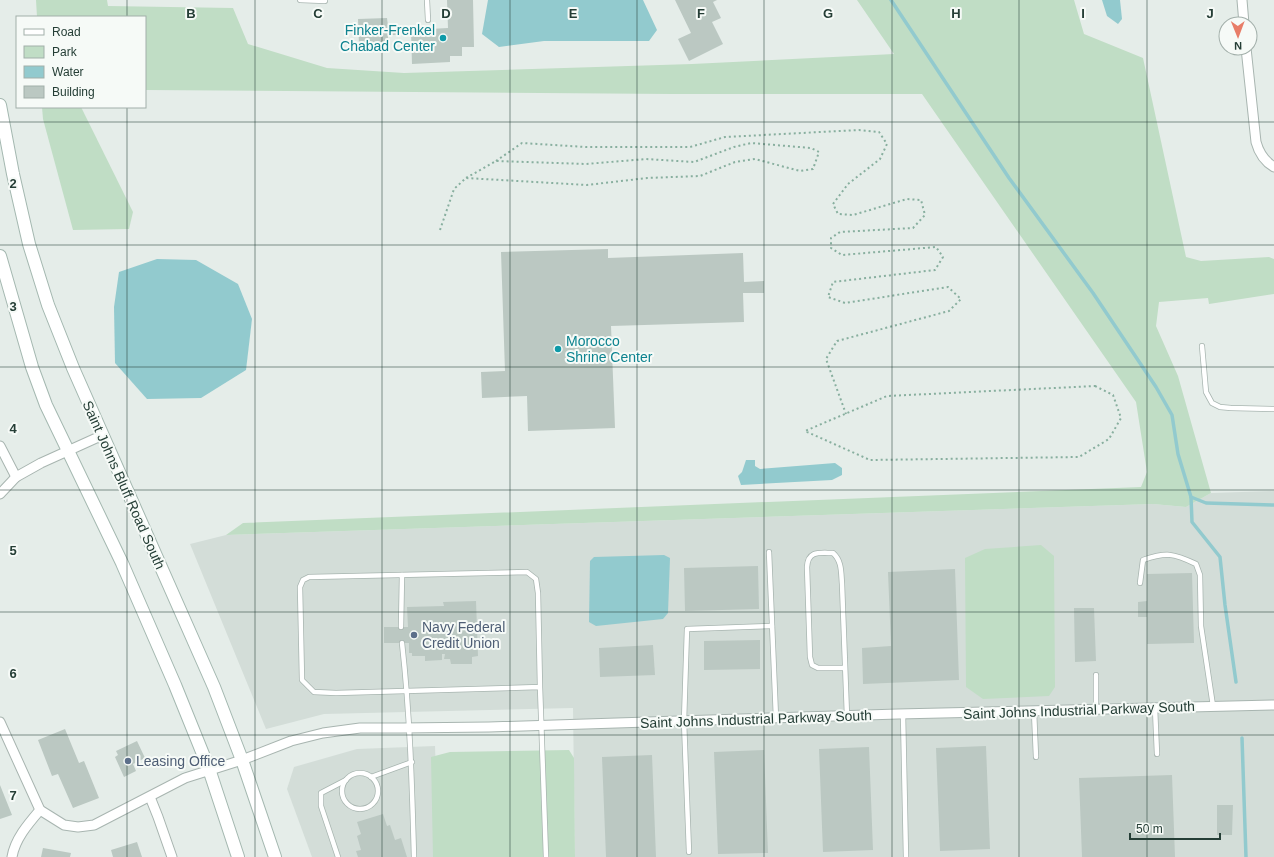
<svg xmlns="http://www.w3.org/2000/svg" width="1274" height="857" font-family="Helvetica,sans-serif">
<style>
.built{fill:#d3ddd8}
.green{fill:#c0ddc5}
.water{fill:#92cace}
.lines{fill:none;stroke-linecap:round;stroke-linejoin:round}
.stream{stroke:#92cace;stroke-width:3.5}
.building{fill:#bbc8c2}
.service-casing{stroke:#a8b5b0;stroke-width:6}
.minor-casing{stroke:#a8b5b0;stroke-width:11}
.secondary-casing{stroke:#a4b8b0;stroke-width:14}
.path{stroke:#88af9f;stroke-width:2;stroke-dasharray:2 3;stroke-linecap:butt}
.service{stroke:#fff;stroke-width:4.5}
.minor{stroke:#fff;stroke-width:9}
.secondary{stroke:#fff;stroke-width:12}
.grid{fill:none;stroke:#253e36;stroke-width:1;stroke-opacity:0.55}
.culture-dot{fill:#0f9aa8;stroke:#f6faf7;stroke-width:1.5}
.service-dot{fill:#5c6f8a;stroke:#f6faf7;stroke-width:1.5}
.labels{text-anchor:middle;stroke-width:4;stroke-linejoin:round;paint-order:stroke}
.culture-label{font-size:14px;fill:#0d838f;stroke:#f6faf7;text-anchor:end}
.street-label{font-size:14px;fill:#253e36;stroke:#f6faf7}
.service-label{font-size:14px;fill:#4e5e75;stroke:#f6faf7;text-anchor:start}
.grid-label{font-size:13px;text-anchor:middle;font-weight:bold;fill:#253e36;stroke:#f6faf7;stroke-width:4;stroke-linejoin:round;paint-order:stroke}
</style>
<rect width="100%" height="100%" fill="#e5ede9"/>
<!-- built -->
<g class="built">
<path d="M1274 491V857H575L573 708 324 714 266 729 190 544 226 535 1153 504 1186 507 1211 493Z"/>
<path d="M435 746 439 857H312L287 789 294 767 357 749Z"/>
</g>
<!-- green -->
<g class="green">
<path d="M36 0H107L108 6 233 8 248 44 327 68 404 73 692 64 894 54 857 0H1074L1084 34 1143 58 1186 257 1201 261 1269 257 1274 259V294L1209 304 1208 298 1159 302 1156 326 1178 376 1211 493 1186 507 1153 504 226 535 243 523 1141 487 1147 472 1136 402 922 94H671L145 90V17H37Z"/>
<path d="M42 107H81L133 212 129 229 73 230 43 119Z"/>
<path d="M1041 545 1054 556 1055 687 1049 696 983 699 966 687 965 558 985 549Z"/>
<path d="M569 750 574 758 575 857H433L431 757 450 752Z"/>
</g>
<!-- water -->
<g class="water">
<path d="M488 0H643L657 30 649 41H544L499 47 482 34Z"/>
<path d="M1102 0H1120L1122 19 1118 24 1107 16Z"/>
<path d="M157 259 196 260 238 284 252 319 246 370 201 398 147 399 115 363 114 307 119 272Z"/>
<path d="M746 460H755V466L760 469 835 463 842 468V475L832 480 741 485 738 476 742 472Z"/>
<path d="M664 555 670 558 668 613 663 619 596 626 589 622 590 561 594 557Z"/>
</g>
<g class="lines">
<!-- stream -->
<g class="stream">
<path d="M891 0 1009 178 1093 293 1156 387 1172 415 1178 454 1191 497 1206 503 1274 505"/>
<path d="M1191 497 1192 522 1220 557 1225 605 1236 682"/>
<path d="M1242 738 1246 857"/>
</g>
</g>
<!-- building -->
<g class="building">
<path d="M447 0H473L474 47H462V56H450V62L412 64 411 30 448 28Z"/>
<path d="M675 0H717L713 2 721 18 712 22 723 44 689 61 678 39 691 33Z"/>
<path d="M387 18 388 26H399V35H388V43L359 44 358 19Z"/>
<path d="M608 249V258L743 253 744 282 764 281V293H743L744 322 611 326 615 428 528 431 527 396 482 398 481 372 505 371 501 252Z"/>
<path d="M758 566 759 609 685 611 684 568Z"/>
<path d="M955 569 959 680 863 684 862 648 891 646 888 572Z"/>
<path d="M1192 573 1194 643 1147 644V617H1138V602L1147 601V574Z"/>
<path d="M476 601 478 656 472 657V664H451L450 659H444L445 654H442V660L425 661V656H412V653H409V643H384V627H408L407 607 444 606 443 602Z"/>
<path d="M1074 608H1094L1096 661 1075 662Z"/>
<path d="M760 640V669L704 670V641Z"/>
<path d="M653 645 655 675 600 677 599 648Z"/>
<path d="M65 729 79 763 84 761 99 798 73 808 58 774 52 776 38 740Z"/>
<path d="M137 741 145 758 133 764 136 771 124 777 115 757 118 755 116 751Z"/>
<path d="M986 746 990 849 940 851 936 748Z"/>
<path d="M869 747 873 850 823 852 819 749Z"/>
<path d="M764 750 768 853 718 854 714 752Z"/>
<path d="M652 755 656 857H606L602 757Z"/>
<path d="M1172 775 1175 857H1082L1079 778Z"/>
<path d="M0 785 12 815 0 819Z"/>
<path d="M1217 805H1233L1232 835H1217Z"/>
<path d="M383 814 387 826 390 825 395 840 401 838 407 857H358L356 851 361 850 357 836 361 834 357 822Z"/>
<path d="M137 842 142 857H113L111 850Z"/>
<path d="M43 848 71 853 70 857H41Z"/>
</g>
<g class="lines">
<!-- service casing -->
<g class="service-casing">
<g id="service">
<path d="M300 0 325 1"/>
<path d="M427 0 428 20"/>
<path d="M1202 346 1206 392 1212 403 1220 407 1231 408 1274 409"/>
<path d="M769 552 776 718"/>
<path d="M1140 583 1143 560C1166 552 1173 553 1196 564L1200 575 1201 626 1213 706"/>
<path d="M401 627 402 575"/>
<path d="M402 643C410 714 412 785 414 857"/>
<path d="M845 668H818L812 665 810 657 807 567C808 550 820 553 833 553 842 561 841 572 842 584L847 716"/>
<path d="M1096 675V709"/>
<path d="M540 687 538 593 536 579 527 572 309 577 303 580 300 587 302 680 314 692 336 693 540 687 546 857"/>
<path d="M1155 708 1157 754"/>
<path d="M1034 711 1036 757"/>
<path d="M903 714 906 857"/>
<circle cx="360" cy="791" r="18"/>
<path d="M371 777 412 762"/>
<path d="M689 852 684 721 687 629 772 626"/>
<path d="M338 857 321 806V793L346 780"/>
</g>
</g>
<!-- minor casing -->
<g class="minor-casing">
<g id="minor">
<path d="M1242 0 1244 24"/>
<path d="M1246 48 1256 142C1259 153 1264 161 1274 167"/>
<path d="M0 446 16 477"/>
<path d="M0 494 16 477 41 463 103 435"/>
<path d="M0 722 40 810 64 825 78 827 94 825 185 778 242 760 291 741 323 733 360 728H402L489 727 898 714 1274 705"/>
<path d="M150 797 158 817 172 857"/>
<path d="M12 857C15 839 28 824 40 810"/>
</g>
</g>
<!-- secondary casing -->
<g class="secondary-casing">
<g id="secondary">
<path d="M0 105 13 174 29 244 48 305 73 368 214 687 242 760 275 857"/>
<path d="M0 256 32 367 46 405 122 563 175 685 209 769 238 857"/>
</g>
</g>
<!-- path -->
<g class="path">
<path d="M496 161 522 143 586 147H690L725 137 859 130 879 132 887 144 880 159 848 184 833 204 838 214 853 215 907 199 921 200 925 215 913 228 840 232 831 238V248L842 255 936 247 943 257 935 270 833 282 828 297 845 303 948 287 961 299 949 311 837 341 826 359 846 414"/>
<path d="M440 230 454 189 466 178 587 185 647 178 700 176 735 162 755 159 800 171 813 169 819 152 811 148 751 143 734 147 694 162 646 159 586 164 496 161 466 178"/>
<path d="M1095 386 1113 395 1121 418 1109 439 1079 457 870 460 805 431 887 396Z"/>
</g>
<!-- service -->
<use href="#service" class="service"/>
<!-- minor -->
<use href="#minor" class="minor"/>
<!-- secondary -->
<use href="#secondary" class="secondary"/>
</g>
<!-- grid -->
<path class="grid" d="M127 0V17M255 0V857M382 0V857M510 0V857M637 0V857M764 0V857M892 0V857M1019 0V857M1147 0V857M127 107V857M0 122H1274M0 245H1274M0 367H1274M0 490H1274M0 612H1274M0 735H1274"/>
<!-- markers -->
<g class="culture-dot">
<circle cx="443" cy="38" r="4"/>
<circle cx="558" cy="349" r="4"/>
</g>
<g class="service-dot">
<circle cx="414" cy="635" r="4"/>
<circle cx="128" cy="761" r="4"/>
</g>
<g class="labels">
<!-- culture labels -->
<g class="culture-label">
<text x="435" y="35">Finker-Frenkel<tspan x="435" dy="16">Chabad Center</tspan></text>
<text x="566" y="346" text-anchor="start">Morocco<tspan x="566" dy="16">Shrine Center</tspan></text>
</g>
<!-- street labels -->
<g class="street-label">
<text transform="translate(124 485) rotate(66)" y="5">Saint Johns Bluff Road South</text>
<text transform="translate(1079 710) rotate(-2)" y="5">Saint Johns Industrial Parkway South</text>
<text transform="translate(756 719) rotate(-2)" y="5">Saint Johns Industrial Parkway South</text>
</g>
<!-- service labels -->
<g class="service-label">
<text x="422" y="632">Navy Federal<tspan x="422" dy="16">Credit Union</tspan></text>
<text x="136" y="766">Leasing Office</text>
</g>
</g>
<g class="grid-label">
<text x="191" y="18">B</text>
<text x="318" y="18">C</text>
<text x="446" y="18">D</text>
<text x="573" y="18">E</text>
<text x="701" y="18">F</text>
<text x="828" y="18">G</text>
<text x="956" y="18">H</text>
<text x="1083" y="18">I</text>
<text x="1210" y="18">J</text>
<text x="13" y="188">2</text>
<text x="13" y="311">3</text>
<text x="13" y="433">4</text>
<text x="13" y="555">5</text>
<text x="13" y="678">6</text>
<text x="13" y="800">7</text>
</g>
<!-- legend -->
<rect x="16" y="16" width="130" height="92" fill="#f6faf7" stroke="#a2afaa"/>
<rect x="24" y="29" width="20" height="6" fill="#ffffff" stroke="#a2afaa"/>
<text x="52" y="36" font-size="12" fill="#253e36">Road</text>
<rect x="24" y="46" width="20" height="12" fill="#c0ddc5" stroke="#a2afaa"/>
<text x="52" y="56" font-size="12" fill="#253e36">Park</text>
<rect x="24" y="66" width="20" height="12" fill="#92cace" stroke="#a2afaa"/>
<text x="52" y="76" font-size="12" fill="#253e36">Water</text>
<rect x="24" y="86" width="20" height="12" fill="#bbc8c2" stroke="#a2afaa"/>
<text x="52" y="96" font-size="12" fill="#253e36">Building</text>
<!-- north arrow -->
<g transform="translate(1238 36) rotate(179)"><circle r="19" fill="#f6faf7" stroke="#a2afaa"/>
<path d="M0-3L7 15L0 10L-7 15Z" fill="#e87d68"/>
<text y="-6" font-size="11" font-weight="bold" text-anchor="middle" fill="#253e36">N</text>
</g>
<!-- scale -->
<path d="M1130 833v6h90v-6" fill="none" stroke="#253e36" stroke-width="2"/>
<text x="1136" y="833" font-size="12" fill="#253e36" stroke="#f6faf7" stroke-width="3" paint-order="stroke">50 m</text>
</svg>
